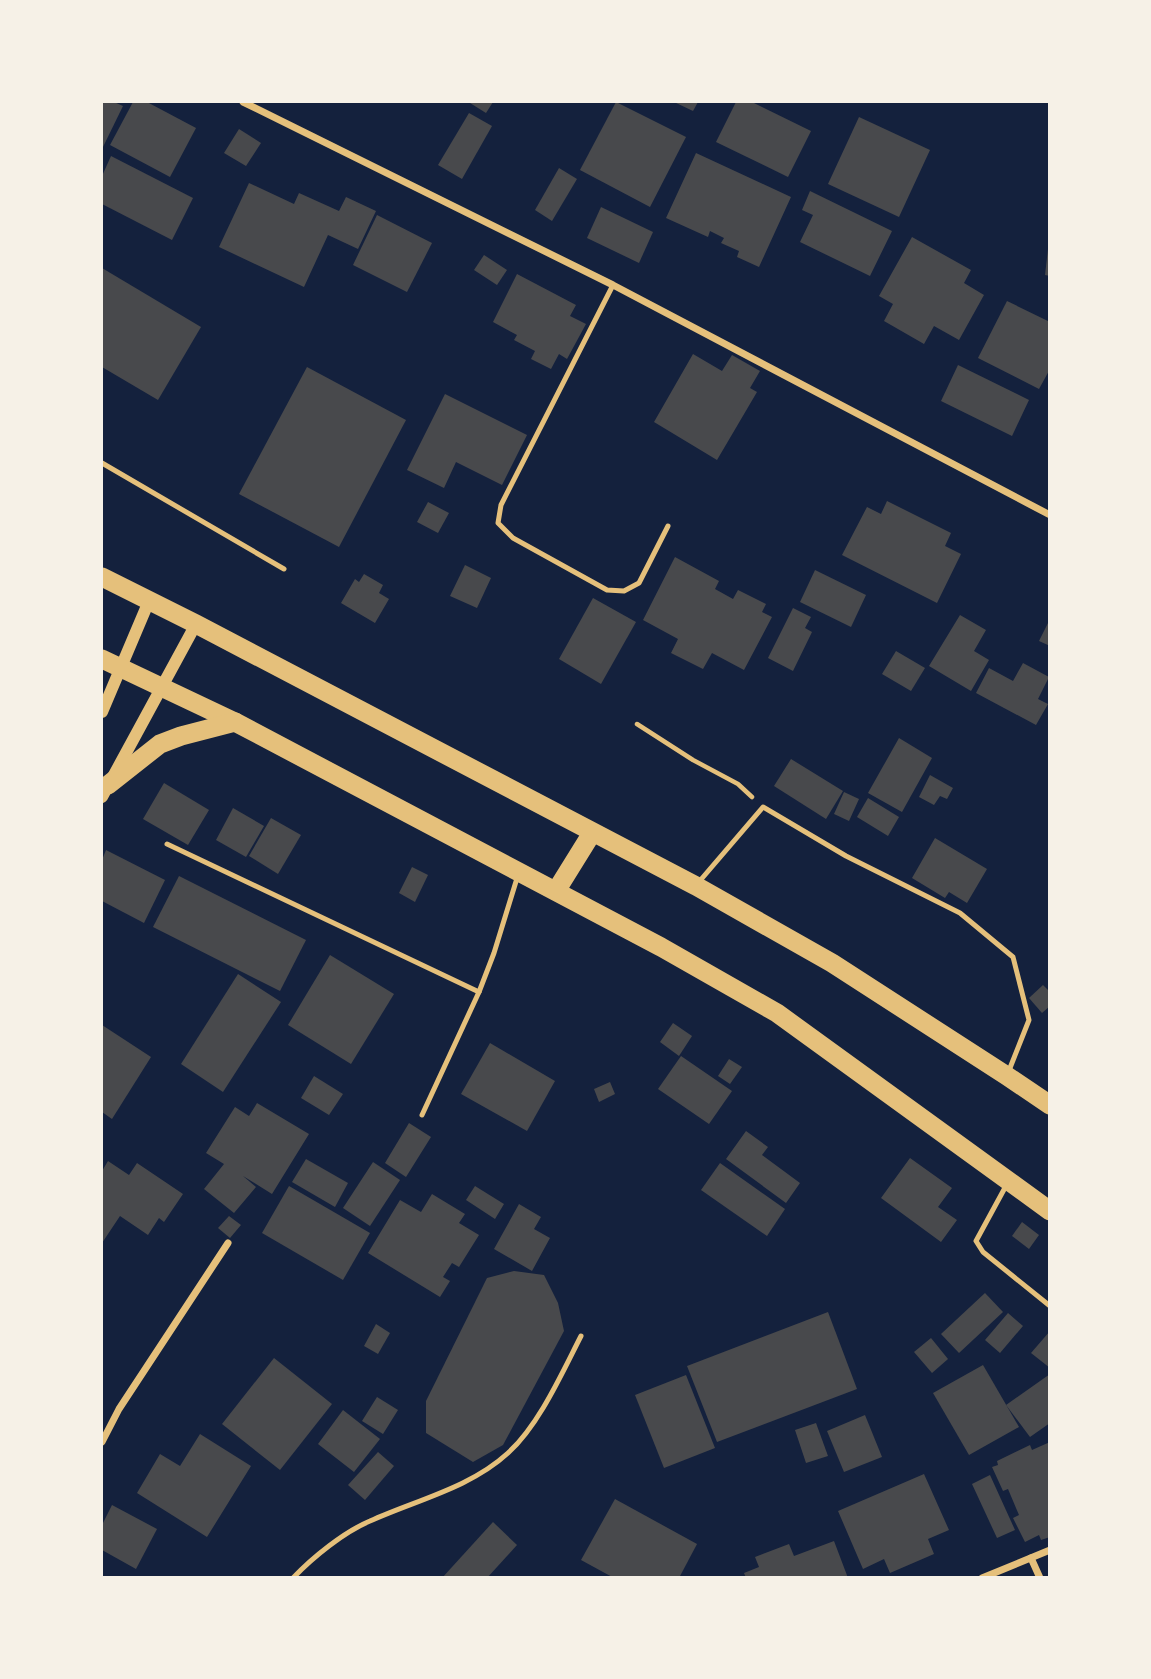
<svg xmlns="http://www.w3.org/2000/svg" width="1151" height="1679" font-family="Karla,sans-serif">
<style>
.building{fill:#48494c}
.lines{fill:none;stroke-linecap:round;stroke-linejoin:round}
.path{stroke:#e5c07b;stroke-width:4.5}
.service{stroke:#e5c07b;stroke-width:5}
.minor{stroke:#e5c07b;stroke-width:7}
.tertiary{stroke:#e5c07b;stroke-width:12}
.trunk{stroke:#e5c07b;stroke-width:19}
</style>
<rect width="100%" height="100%" fill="#14213d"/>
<!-- building -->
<g class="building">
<path d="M102 102H114L123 106 102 149Z"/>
<path d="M133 102H147L196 128 170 177 110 145Z"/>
<path d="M471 102H493L486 113 470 103Z"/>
<path d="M616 102 686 137 650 207 580 170Z"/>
<path d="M674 102H698L693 111Z"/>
<path d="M736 102H752L811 131 788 177 716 142Z"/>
<path d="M469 113 492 126 462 179 438 165Z"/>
<path d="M859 117 930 150 899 217 828 184Z"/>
<path d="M239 129 261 143 246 166 224 153Z"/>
<path d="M696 153 791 197 759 267 737 257 739 251 721 243 724 238 710 231 708 237 666 218Z"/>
<path d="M111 156 193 198 172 240 102 204V176Z"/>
<path d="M559 168 577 179 552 221 535 210Z"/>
<path d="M249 183 294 204 299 193 339 211 346 197 376 211 358 249 328 235 304 287 219 247Z"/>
<path d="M810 191 892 231 870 276 800 242 813 215 802 210Z"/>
<path d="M601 207 653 232 639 263 587 238Z"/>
<path d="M377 215 432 243 407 292 353 265Z"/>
<path d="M912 237 971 270 964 283 984 295 959 340 934 326 924 344 884 321 893 304 879 296Z"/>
<path d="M1048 249H1050V276L1045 275Z"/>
<path d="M484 255 507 270 497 285 474 270Z"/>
<path d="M102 268 201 327 158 400 102 367Z"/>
<path d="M517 274 576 305 570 316 586 324 567 359 559 354 551 369 531 359 535 351 514 340 517 335 493 322Z"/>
<path d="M1007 301 1050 322V369L1039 389 978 358Z"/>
<path d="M693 354 722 371 732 355 760 371 750 388 757 392 717 460 654 422Z"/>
<path d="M958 365 1029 400 1012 436 941 401Z"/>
<path d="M307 367 406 420 339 547 239 494Z"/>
<path d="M445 394 527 435 502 485 456 462 444 488 407 470Z"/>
<path d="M887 501 951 533 945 546 961 554 937 603 842 555 867 507 881 514Z"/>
<path d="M428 502 449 513 438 533 417 522Z"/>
<path d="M675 557 719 581 715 589 733 599 738 590 766 604 762 612 772 617 744 670 712 653 703 669 671 653 678 639 643 620Z"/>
<path d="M465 565 491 578 477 608 450 596Z"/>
<path d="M815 570 866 595 851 627 800 602Z"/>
<path d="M364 574 383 585 379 593 389 599 375 623 341 603 355 579 359 582Z"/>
<path d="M593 598 636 622 601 684 559 659Z"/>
<path d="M793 608 811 617 805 628 812 632 793 671 768 658Z"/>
<path d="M960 615 986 630 974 651 989 660 971 691 929 666Z"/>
<path d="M1050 619V646L1039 641Z"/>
<path d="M896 651 925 668 911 691 882 674Z"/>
<path d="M1023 663 1049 677 1038 699 1048 704 1036 725 976 693 989 668 1013 681Z"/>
<path d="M899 738 932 758 902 812 868 793Z"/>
<path d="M791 759 843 791 826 819 774 786Z"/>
<path d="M930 775 953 788 947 799 940 796 934 805 919 797Z"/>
<path d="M164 783 209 810 188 845 143 819Z"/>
<path d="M844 792 859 799 849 821 834 814Z"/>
<path d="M868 798 899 817 888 836 857 817Z"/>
<path d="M233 808 264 826 246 857 216 840Z"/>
<path d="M271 818 301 835 278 874 249 856Z"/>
<path d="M935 838 987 869 967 903 949 892 945 898 912 878Z"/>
<path d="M106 850 165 880 144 923 102 901V860Z"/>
<path d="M412 867 428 875 415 902 399 893Z"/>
<path d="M179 876 306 940 280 991 153 927Z"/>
<path d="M330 955 394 994 351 1064 288 1025Z"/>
<path d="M238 974 281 1002 223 1092 181 1064Z"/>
<path d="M1043 985 1050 992V1006L1042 1013 1029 998Z"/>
<path d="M673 1023 692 1036 679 1056 660 1042Z"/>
<path d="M102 1025 151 1057 112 1119 102 1112Z"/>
<path d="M490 1043 555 1081 527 1131 461 1094Z"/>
<path d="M681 1056 732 1091 709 1124 658 1089Z"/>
<path d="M729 1059 742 1067 730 1084 718 1076Z"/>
<path d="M314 1076 343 1094 329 1115 301 1098Z"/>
<path d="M610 1082 615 1094 599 1102 594 1089Z"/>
<path d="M257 1103 309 1134 272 1194 243 1176 256 1187 234 1213 204 1189 224 1164 206 1153 235 1107 249 1116Z"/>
<path d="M409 1123 431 1137 406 1177 385 1163Z"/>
<path d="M746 1131 768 1147 762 1155 800 1183 786 1203 726 1159Z"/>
<path d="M910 1158 952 1188 938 1207 957 1220 941 1242 881 1198Z"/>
<path d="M306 1159 348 1183 335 1207 292 1182Z"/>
<path d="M108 1161 129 1175 137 1163 183 1194 164 1222 159 1218 148 1235 120 1216 102 1243V1171Z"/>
<path d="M373 1162 400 1180 370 1226 343 1208Z"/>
<path d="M720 1163 785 1209 767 1236 701 1190Z"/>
<path d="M289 1186 370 1233 343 1280 262 1233Z"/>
<path d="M475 1186 504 1204 495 1219 466 1200Z"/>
<path d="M432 1194 465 1214 459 1223 479 1235 459 1267 452 1263 443 1277 450 1281 440 1297 368 1253 400 1200 421 1212Z"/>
<path d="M519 1204 541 1217 534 1229 550 1238 532 1271 494 1249Z"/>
<path d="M229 1216 241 1225 230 1238 218 1228Z"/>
<path d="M1022 1222 1039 1235 1029 1249 1012 1236Z"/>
<path d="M514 1271 544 1275 558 1303 564 1331 503 1445 473 1462 426 1433V1401L487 1278Z"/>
<path d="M985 1293 1003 1312 959 1353 941 1334Z"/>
<path d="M828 1312 857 1389 717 1442 687 1366Z"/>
<path d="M1008 1313 1023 1326 1000 1353 985 1340Z"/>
<path d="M376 1324 390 1333 378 1354 364 1346Z"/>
<path d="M1050 1331V1368L1031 1353Z"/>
<path d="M931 1338 948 1359 932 1373 914 1352Z"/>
<path d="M274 1358 332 1404 280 1470 222 1424Z"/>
<path d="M983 1365 1019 1427 969 1455 933 1393Z"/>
<path d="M1050 1374V1423L1030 1437 1006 1405Z"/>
<path d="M686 1375 715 1448 664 1468 635 1395Z"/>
<path d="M377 1397 398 1410 383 1434 362 1421Z"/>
<path d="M343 1410 380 1439 354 1472 318 1444Z"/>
<path d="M865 1415 882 1457 844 1472 827 1431Z"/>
<path d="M816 1423 828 1456 806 1463 795 1430Z"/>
<path d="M200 1434 251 1466 207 1537 137 1493 160 1454 180 1466Z"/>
<path d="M1050 1442V1537L1041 1540 1039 1535 1025 1542 1013 1518 1019 1515 1008 1489 1003 1491 992 1467 998 1465 997 1461 1030 1445 1032 1450Z"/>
<path d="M378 1452 394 1466 365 1500 348 1485Z"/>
<path d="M924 1474 949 1530 928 1539 934 1554 890 1573 884 1559 863 1569 838 1511Z"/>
<path d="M990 1475 1015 1530 997 1538 972 1484Z"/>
<path d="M615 1499 697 1544 679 1578H614L581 1560Z"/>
<path d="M112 1505 157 1529 136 1569 102 1550V1525Z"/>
<path d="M493 1522 517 1545 487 1578H442Z"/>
<path d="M834 1541 848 1578H746L744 1573 759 1567 755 1557 789 1544 794 1556Z"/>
</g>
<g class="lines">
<!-- path -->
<path class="path" d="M637 724 693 760 738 784 752 797"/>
<!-- service -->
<g class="service">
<path d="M613 285 501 505 498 523 513 538 607 590 624 591 639 583 668 526"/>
<path d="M102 463 284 569"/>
<path d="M167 844 479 992"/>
<path d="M698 883 763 807 846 856 960 913 1013 957 1029 1020 1008 1073"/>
<path d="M422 1115 479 992 494 953 518 875"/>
<path d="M1007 1184 976 1241 983 1252 1050 1306"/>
<path d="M293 1578C313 1557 344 1532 370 1521 416 1500 470 1488 508 1453 539 1425 562 1373 581 1336"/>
</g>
<!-- minor -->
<g class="minor">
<path d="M243 102 613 285 1050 515"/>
<path d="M102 1442 119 1409 228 1243"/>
<path d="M1031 1558 1040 1578"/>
<path d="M982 1578 1050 1550"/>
</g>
<!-- tertiary -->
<g class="tertiary">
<path d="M102 712 149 601"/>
<path d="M102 797 196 624"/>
</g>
<!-- trunk -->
<g class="trunk">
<path d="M102 577 196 624 696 886 832 963 1007 1076 1050 1105"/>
<path d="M102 659 235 722 661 947 777 1013 1050 1211"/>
<path d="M108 785 160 744 181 736 235 722"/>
<path d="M556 891 592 833"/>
</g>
</g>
<!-- border -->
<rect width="1151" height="1679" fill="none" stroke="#f6f1e7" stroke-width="206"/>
</svg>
